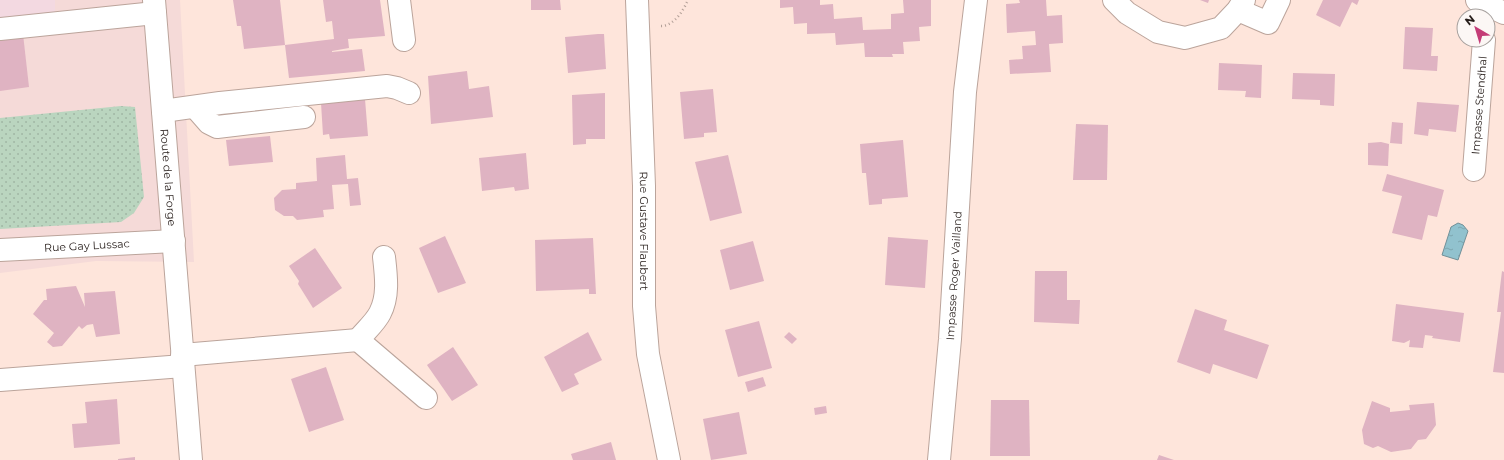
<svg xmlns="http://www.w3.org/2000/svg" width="1504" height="460" font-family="Montserrat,sans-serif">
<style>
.industrial{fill:#f5dad8}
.education{fill:#f3d9e1}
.grass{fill:url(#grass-dots)}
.water{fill:url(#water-ripples);stroke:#719098}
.building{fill:#dfb3c2}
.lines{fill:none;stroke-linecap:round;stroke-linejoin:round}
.minor-casing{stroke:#bba49b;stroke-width:24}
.major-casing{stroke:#bba49b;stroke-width:24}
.path{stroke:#b3a098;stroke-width:2.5;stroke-dasharray:1 3;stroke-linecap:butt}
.minor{stroke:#fff;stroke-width:22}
.major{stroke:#fff;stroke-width:22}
.labels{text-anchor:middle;stroke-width:3;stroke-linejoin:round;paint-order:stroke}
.street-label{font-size:11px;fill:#261d1a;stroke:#fcf7f5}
</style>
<defs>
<pattern id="grass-dots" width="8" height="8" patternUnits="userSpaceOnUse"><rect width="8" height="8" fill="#bad5bf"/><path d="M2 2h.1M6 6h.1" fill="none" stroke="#a0b6a4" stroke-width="1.8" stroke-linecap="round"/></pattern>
<pattern id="water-ripples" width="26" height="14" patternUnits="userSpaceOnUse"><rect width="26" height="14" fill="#91c2ce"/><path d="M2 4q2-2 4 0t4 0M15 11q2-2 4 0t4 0" fill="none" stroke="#7da6b0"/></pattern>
</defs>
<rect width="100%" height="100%" fill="#fee5db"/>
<!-- industrial -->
<path class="industrial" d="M0 0H180L194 262 96 261 0 273Z"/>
<!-- education -->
<path class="education" d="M0 0H55V13L0 21Z"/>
<!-- grass -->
<path class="grass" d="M121 106 135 107 144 197 134 213 121 222 0 229V118Z"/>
<!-- water -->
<path class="water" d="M1458 223 1463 225 1468 231 1458 260 1442 255 1451 227Z"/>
<!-- building -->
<g class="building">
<path d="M233 0H280L285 45 334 39 332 21 326 22 323 0H380L385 36 348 39 349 48 332 51V52L362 49 365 71 289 78 285 45 244 49 241 26H237Z"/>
<path d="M531 0H560L561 10H531Z"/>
<path d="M780 0H820V5L833 4 834 19 862 17 863 30 891 29V14L904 13 903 0H931V26L919 27 920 41 903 42 904 54H892L893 57H865L864 43 836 45 835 33 807 34V23L794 24 793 7 780 8Z"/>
<path d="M1019 0H1046L1047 16 1062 15 1063 43 1049 44 1051 72 1010 74 1009 60 1023 59 1022 46 1036 45 1035 31 1007 33 1006 4 1020 3Z"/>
<path d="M1200 0H1209L1208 3Z"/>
<path d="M1323 0H1359L1357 5 1352 2 1340 27 1316 15Z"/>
<path d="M1405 27 1433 28 1431 56H1438L1437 71 1403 69Z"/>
<path d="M23 34 29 87 0 91V36Z"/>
<path d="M598 34H604L606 69 568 73 565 37Z"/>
<path d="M1219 63 1262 65 1261 98 1245 97 1246 91 1218 90Z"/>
<path d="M467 71 469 89 489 86 493 117 431 124 428 76Z"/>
<path d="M1293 73 1335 74 1334 106 1320 105V100L1292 99Z"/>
<path d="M713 89 717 132 704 133V137L684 139 680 92Z"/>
<path d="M605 93V139H586V144L573 145 572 95Z"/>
<path d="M365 99 368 136 330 139 329 134 323 135 321 103Z"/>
<path d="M1417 102 1459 105 1456 132 1429 129 1428 136 1414 134Z"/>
<path d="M1392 122 1403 123 1402 144 1390 143Z"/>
<path d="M1076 124 1108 125 1107 180H1073Z"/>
<path d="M270 136 273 162 229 166 226 140Z"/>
<path d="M903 140 908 197 882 199V204L869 205 866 173H862L860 144Z"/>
<path d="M1381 142 1389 144 1388 166 1368 165V143Z"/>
<path d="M526 153 529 189 515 191 514 187 482 191 479 158Z"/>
<path d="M345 155 347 179 358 178 361 205 350 206 348 184 332 185 334 209 323 210 324 217 297 220 293 216H284L275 210 274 198 282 190 296 189V183L317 181 316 158Z"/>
<path d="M728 155 742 213 710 221 695 162Z"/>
<path d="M1387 174 1444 190 1437 217 1428 215 1422 240 1392 233 1402 196 1382 191Z"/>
<path d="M445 236 466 283 438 293 419 248Z"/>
<path d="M888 237 928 240 925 288 885 285Z"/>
<path d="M593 238 596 294H589V289L536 291 535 240Z"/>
<path d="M753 241 764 281 730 290 720 250Z"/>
<path d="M315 248 342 288 313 308 298 284 299 281 289 266Z"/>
<path d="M1035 271H1067V300H1080L1079 324 1034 322Z"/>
<path d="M1502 271 1504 272V373L1493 372 1501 312H1497Z"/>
<path d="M76 286 85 307 84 293 115 291 120 334 96 337 93 324 87 325 82 329 79 326 62 346 53 347 47 342 54 333 33 314 44 300H47L46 289Z"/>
<path d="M1396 304 1464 313 1460 342 1432 338 1433 336 1425 335 1423 348 1409 347 1410 340 1404 343 1392 341Z"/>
<path d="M1195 309 1227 320 1224 330 1269 345 1257 379 1213 364 1210 374 1177 362Z"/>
<path d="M759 321 772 368 738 377 725 330Z"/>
<path d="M588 332 602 360 574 374 579 384 562 392 544 357Z"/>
<path d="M789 332 797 339 792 344 784 337Z"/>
<path d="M453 347 478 385 452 401 427 365Z"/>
<path d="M326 367 344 420 309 432 291 379Z"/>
<path d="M763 377 766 386 748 392 745 382Z"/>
<path d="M117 399 120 444 74 448 72 424 87 423 85 402Z"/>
<path d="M991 400H1029L1030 456H990Z"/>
<path d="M1372 401 1390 408V412L1410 410 1409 405 1434 403 1436 425 1426 439 1418 440 1411 449 1391 452 1378 446 1373 448 1364 444 1362 430Z"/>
<path d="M826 406 827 413 815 415 814 408Z"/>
<path d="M739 412 747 454 711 460 703 419Z"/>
<path d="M611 442 616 460H573L571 454Z"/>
<path d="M1159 455 1174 460H1157Z"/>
<path d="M135 457V460H118V459Z"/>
</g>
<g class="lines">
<!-- minor casing -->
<g class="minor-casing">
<g id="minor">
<path d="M399 0 404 40"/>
<path id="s1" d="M637 0 644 186V306L648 354 669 460"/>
<path d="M1114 0 1127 13 1158 32 1185 38 1221 28 1238 10 1244 0"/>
<path d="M1477 0 1504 13"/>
<path d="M1238 10 1268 23 1279 0"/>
<path d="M0 29 155 13"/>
<path d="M195 107 209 123 217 127 304 117"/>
<path d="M163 111 220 103 387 86 397 88 409 93"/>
<path id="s2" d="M1474 170 1484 40"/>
<path id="s3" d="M0 250 174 241"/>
<path d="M384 257C386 275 389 296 380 313 375 323 365 331 358 340L426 398"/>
<path d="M182 355 358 340"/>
<path d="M0 380 183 366"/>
<path id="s4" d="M939 460 950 339 965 92 976 0"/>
</g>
</g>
<!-- major casing -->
<g class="major-casing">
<g id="major">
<path id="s5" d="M154 0 191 460"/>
</g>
</g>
<!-- path -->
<path class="path" d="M661 26C674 26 683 11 688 0"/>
<!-- minor -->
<use href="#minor" class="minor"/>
<!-- major -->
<use href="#major" class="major"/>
</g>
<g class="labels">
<!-- street labels -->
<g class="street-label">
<text dy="4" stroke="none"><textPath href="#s2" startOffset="65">Impasse Stendhal</textPath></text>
<text dy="4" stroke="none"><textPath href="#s5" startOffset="178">Route de la Forge</textPath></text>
<text dy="4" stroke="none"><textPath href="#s1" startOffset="231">Rue Gustave Flaubert</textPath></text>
<text dy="4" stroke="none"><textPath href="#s3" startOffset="87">Rue Gay Lussac</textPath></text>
<text dy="4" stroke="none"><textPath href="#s4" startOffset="185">Impasse Roger Vailland</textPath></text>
</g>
</g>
<!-- north arrow -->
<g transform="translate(1476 28) rotate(322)"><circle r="19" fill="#fcf7f5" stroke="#a6a09d"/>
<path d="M0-3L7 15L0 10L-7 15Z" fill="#c43c77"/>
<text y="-6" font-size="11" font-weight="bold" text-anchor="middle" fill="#261d1a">N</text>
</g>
</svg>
